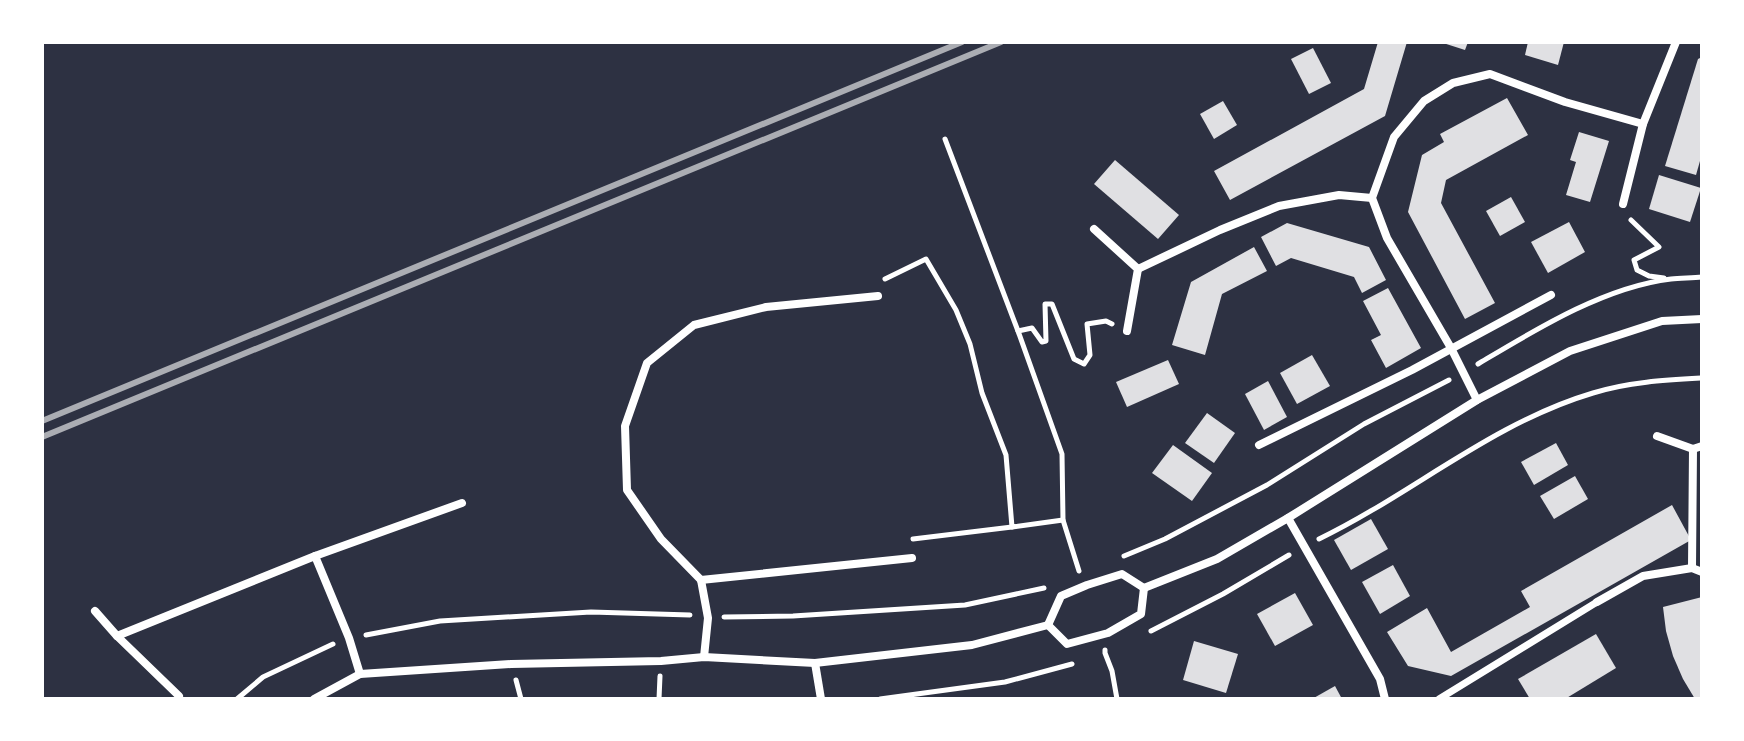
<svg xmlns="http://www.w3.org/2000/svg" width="1744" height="741" font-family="Inter,sans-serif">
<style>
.building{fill:#e0e0e3}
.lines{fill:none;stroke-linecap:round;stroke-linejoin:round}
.path{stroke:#fff;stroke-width:5}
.pedestrian{stroke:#fff;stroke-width:7}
.minor{stroke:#fff;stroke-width:8}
.rail{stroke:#abadb3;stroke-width:6}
</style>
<rect width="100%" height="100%" fill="#2d3142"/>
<!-- building -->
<g class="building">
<path d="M1378 42H1407L1385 116 1230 200 1214 171 1364 89Z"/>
<path d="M1440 42H1468L1465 50Z"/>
<path d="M1528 42H1564L1558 65 1525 55Z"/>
<path d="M1313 48 1331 83 1309 94 1291 59Z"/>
<path d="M1702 57V154L1696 175 1665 166 1698 59Z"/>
<path d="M1507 98 1528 135 1446 180 1441 203 1495 303 1465 319 1408 212 1422 155 1444 142 1440 134Z"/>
<path d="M1223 101 1237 125 1214 139 1200 114Z"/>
<path d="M1579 132 1609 141 1590 202 1566 195 1576 162 1570 160Z"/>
<path d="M1115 160 1179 215 1158 239 1094 184Z"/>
<path d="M1659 175 1701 188 1690 222 1649 209Z"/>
<path d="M1511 197 1525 222 1500 236 1486 211Z"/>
<path d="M1569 222 1585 252 1548 273 1531 242Z"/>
<path d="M1287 223 1369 247 1386 280 1362 293 1354 277 1291 258 1276 266 1261 237Z"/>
<path d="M1254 247 1267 271 1222 294 1205 355 1172 345 1191 282Z"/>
<path d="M1388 288 1421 348 1386 368 1371 340 1381 335 1363 301Z"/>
<path d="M1312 355 1330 386 1297 404 1280 373Z"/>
<path d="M1168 360 1179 384 1127 407 1116 382Z"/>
<path d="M1268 381 1287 417 1264 430 1245 394Z"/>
<path d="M1207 413 1235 433 1214 463 1185 443Z"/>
<path d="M1556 443 1568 465 1534 485 1521 462Z"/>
<path d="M1173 445 1212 473 1192 501 1152 473Z"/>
<path d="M1575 476 1588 499 1554 519 1540 496Z"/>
<path d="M1672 505 1691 540 1451 676 1408 666 1387 632 1427 608 1451 652 1530 607 1521 591Z"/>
<path d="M1371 519 1388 549 1351 570 1334 540Z"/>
<path d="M1393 565 1410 596 1380 614 1362 582Z"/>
<path d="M1295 593 1313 625 1275 646 1257 614Z"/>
<path d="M1702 597V699H1695L1683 679 1673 656 1666 631 1663 607Z"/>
<path d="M1596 634 1616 668 1565 699H1530L1518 679Z"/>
<path d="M1194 641 1238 654 1226 693 1183 680Z"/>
<path d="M1335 686 1342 699H1312Z"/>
</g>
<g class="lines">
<!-- path -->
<g class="path">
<path d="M945 139 1018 331 1062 454 1063 520 1079 571"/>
<path d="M1631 220 1659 247 1634 260 1637 270 1649 276 1664 278"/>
<path d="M885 279 926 259 956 310 970 344 982 393 1006 455 1012 527 1063 520"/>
<path d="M1018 331 1032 328 1042 342 1046 341 1045 304H1052L1074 359 1084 364 1090 355 1087 324 1106 321 1112 324"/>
<path d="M1478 364C1535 330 1604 287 1671 279 1681 278 1692 278 1702 277"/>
<path d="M913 539 1012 527"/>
<path d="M1319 539C1412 494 1492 423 1593 393 1628 382 1666 380 1702 378"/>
<path d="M1124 556 1165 539 1267 485 1364 424 1449 380"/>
<path d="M724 617 793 616 965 605 1044 588"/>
<path d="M1151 631 1223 594 1289 555"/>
<path d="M366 635 440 621 591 612 690 615"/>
<path d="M1105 650V653L1112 671 1117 699"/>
<path d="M516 680 521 699"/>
<path d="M237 699 263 677 333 644"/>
<path d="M659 699 660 676"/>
<path d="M880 699 1005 682 1072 664"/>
</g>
<!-- pedestrian -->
<path class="pedestrian" d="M1439 699 1597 602"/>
<!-- minor -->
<g class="minor">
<path d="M1623 204 1643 124 1676 42"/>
<path d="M1094 229 1138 269 1127 331"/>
<path d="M1138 269 1220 230 1279 206 1339 195 1372 198"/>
<path d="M1477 400 1451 348 1387 238 1372 198 1394 137 1424 101 1453 83 1490 74 1565 102 1643 124"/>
<path d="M1657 436 1693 449 1702 446"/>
<path d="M1259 445 1412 370 1551 295"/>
<path d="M1288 518 1380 679 1385 699"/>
<path d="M315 556 349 638 360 674"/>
<path d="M1692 568 1693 449"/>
<path d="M701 580 912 558"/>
<path d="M1144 588 1217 559 1288 518 1477 400 1570 351 1662 321 1702 319"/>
<path d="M1597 602 1643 576 1692 568 1702 572"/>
<path d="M95 611 117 636 179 696"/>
<path d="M1048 625 1067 644 1108 633 1141 614 1144 588"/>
<path d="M1048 625 1061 596 1087 585 1122 574 1144 588"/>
<path d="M117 636 315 556 462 503"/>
<path d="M704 657 708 618 701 580 661 539 627 490 625 426 647 363 694 325 766 307 878 296"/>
<path d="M815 663 821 699"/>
<path d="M314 699 360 674 511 664 661 661 704 657 815 663 972 645 1048 625"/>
</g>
<!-- rail -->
<g class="rail">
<path d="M42 421 962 42"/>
<path d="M42 437 1001 42"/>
</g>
</g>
<!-- border -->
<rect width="1744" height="741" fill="none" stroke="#ffffff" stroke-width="88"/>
</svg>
